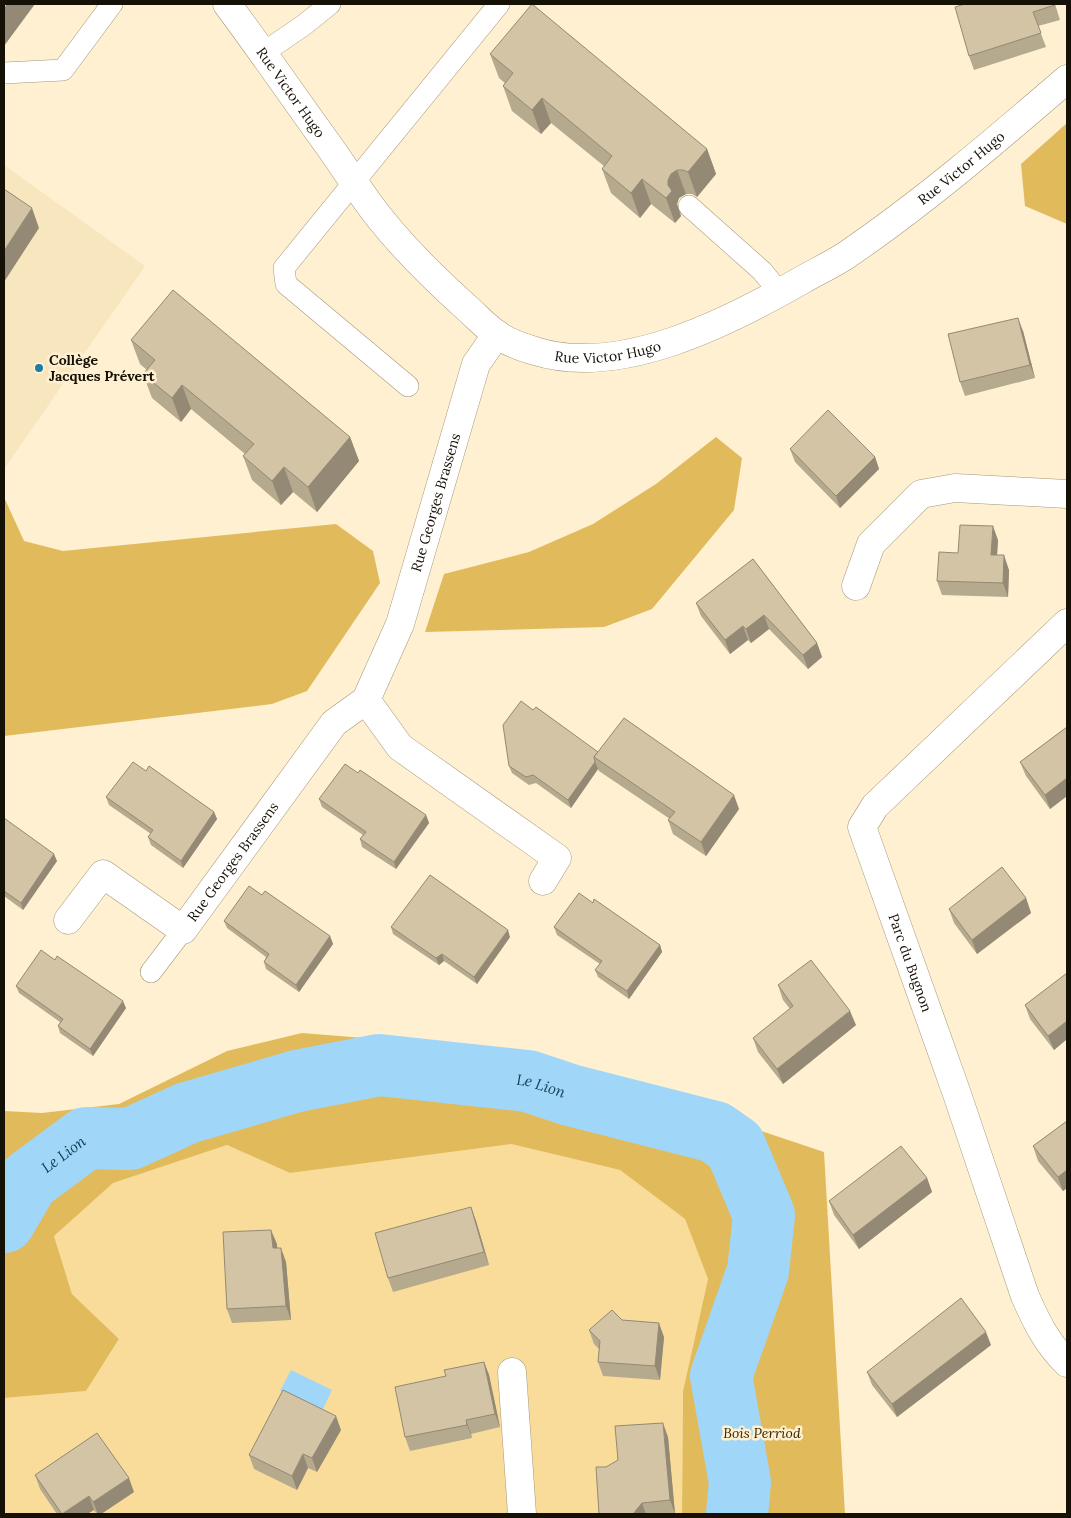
<svg xmlns="http://www.w3.org/2000/svg" width="1071" height="1518" font-family="Lora,serif">
<style>
.built{fill:#f8e6bf}
.green{fill:#f9dc99}
.forest{fill:#e1ba5c}
.water{fill:#a0d7f8}
.lines{fill:none;stroke-linecap:round;stroke-linejoin:round}
.river{stroke:#a0d7f8;stroke-width:62}
.lane-casing{stroke:#a59779;stroke-width:22}
.street-casing{stroke:#a59779;stroke-width:29}
.lane{stroke:#fff;stroke-width:21}
.street{stroke:#fff;stroke-width:28}
.wall{fill:#b5a98e}
.shaded-wall{fill:#938974}
.building{fill:#d2c4a5;stroke:#938974}
.poi-dot{fill:#1e7ca9;stroke:#fef0d0;stroke-width:2}
.labels{text-anchor:middle;stroke-width:5;stroke-linejoin:round;paint-order:stroke}
.street-label{font-size:14px;fill:#161106;stroke:#fef0d0}
.poi-label{font-size:14px;font-weight:bold;fill:#161106;stroke:#fef0d0;text-anchor:start}
.park-label{font-size:14px;font-style:italic;fill:#362700;stroke:#fef0d0}
.water-label{font-size:15px;font-style:italic;fill:#113c53;stroke:#fef0d0}
</style>
<rect width="100%" height="100%" fill="#fef0d0"/>
<!-- built -->
<path class="built" d="M4 165 145 266 4 469Z"/>
<!-- green -->
<path class="green" d="M511 1144 620 1170 685 1219 708 1279 683 1391 682 1514H4V1398L86 1391 119 1339 72 1294 54 1236 112 1183 227 1145 290 1173Z"/>
<!-- forest -->
<g class="forest">
<path d="M1067 123V224L1025 206 1021 164Z"/>
<path d="M716 437 742 458 734 510 652 609 604 627 425 632 444 574 529 552 593 524 656 484Z"/>
<path d="M4 497 24 541 63 551 336 524 373 551 380 583 307 691 272 704 4 736Z"/>
<path d="M302 1033 463 1046 590 1074 824 1152 845 1514H682L683 1391 708 1279 685 1219 620 1170 511 1144 290 1173 227 1145 113 1183 54 1236 72 1294 119 1339 86 1391 4 1398V1111L42 1113 119 1104 227 1051Z"/>
</g>
<!-- water -->
<path class="water" d="M291 1370 332 1390 321 1413 280 1391Z"/>
<g class="lines">
<!-- river -->
<path class="river" id="s1" d="M4 1222 28 1181 86 1138 130 1139 187 1113 297 1081 379 1065 528 1081 570 1095 715 1132 735 1146 764 1215 758 1271 721 1376 740 1482 737 1514"/>
<!-- lane casing -->
<g class="lane-casing">
<g id="lane">
<path d="M263 53 304 25 330 4"/>
<path d="M4 73 63 70 112 4"/>
<path d="M689 206 762 271 780 293"/>
<path d="M408 386 286 284 284 268 499 4"/>
<path d="M151 972 183 930"/>
</g>
</g>
<!-- street casing -->
<g class="street-casing">
<g id="street">
<path id="s2" d="M227 4C262 51 295 99 329 146 347 171 363 198 383 222 408 253 437 281 467 308 476 316 485 326 495 333 506 342 521 347 535 351 620 378 729 322 802 280 816 272 831 265 845 256 923 203 995 141 1067 79"/>
<path d="M856 586 871 544 921 494 955 488 1067 494"/>
<path id="s3" d="M1067 623 875 806 862 827 957 1094 1025 1296C1036 1321 1047 1344 1067 1363"/>
<path d="M366 700 400 747 557 858 543 881"/>
<path id="s4" d="M68 920 103 874 183 930 334 723 366 700 400 624 476 364 497 334"/>
<path d="M512 1372 522 1514"/>
</g>
</g>
<!-- lane -->
<use href="#lane" class="lane"/>
<!-- street -->
<use href="#street" class="street"/>
</g>
<!-- wall -->
<g class="wall">
<path d="M965 4H1055L1060 20 1038 26 1046 47 974 70 969 56Z"/>
<path d="M490 54 707 149 716 174 697 197 692 194H686L679 198 677 204 681 216 675 223 651 204 640 218 611 193 602 169 604 166 551 123 541 134 512 111 503 86 505 83 499 78Z"/>
<path d="M1023 331 1035 378 965 396 960 382Z"/>
<path d="M131 340 350 437 359 461 317 512 293 492 281 505 252 480 243 456 245 454 191 409 181 422 152 398 143 374 147 370 140 364Z"/>
<path d="M790 449 875 457 879 469 840 508 795 462Z"/>
<path d="M998 540 997 555 1009 570 1008 597 942 595 937 581 958 553Z"/>
<path d="M753 559 817 643 822 657 808 669 769 629 751 643 748 640 730 654 701 616 696 603Z"/>
<path d="M533 710 598 752 739 809 706 856 673 834 668 820 670 819 599 771 598 769 571 808 536 783 529 785 512 773 509 766Z"/>
<path d="M1067 727V796L1050 809 1026 776 1020 762Z"/>
<path d="M146 771 214 812 217 819 183 868 151 845 148 837 151 834 109 805 106 797Z"/>
<path d="M358 773 426 815 429 823 396 869 362 847 360 839 363 835 322 807 319 799Z"/>
<path d="M4 818 57 861 23 910 4 896Z"/>
<path d="M262 895 330 936 333 944 299 992 266 969 264 962 266 957 227 928 224 921Z"/>
<path d="M1026 898 1031 913 977 954 954 923 949 909Z"/>
<path d="M593 903 660 945 662 952 629 999 598 977 595 970 600 964 557 935 554 927Z"/>
<path d="M391 927 510 937 477 984 444 961 439 965 393 934Z"/>
<path d="M55 960 126 1008 93 1056 60 1033 58 1026 60 1022 19 993 16 986Z"/>
<path d="M1067 973V1039L1054 1050 1030 1019 1025 1005Z"/>
<path d="M778 985 856 1025 783 1084 758 1052 753 1038 790 1009 783 1000Z"/>
<path d="M1067 1121V1188L1063 1191 1038 1161 1033 1146Z"/>
<path d="M927 1178 932 1192 859 1249 834 1215 829 1201Z"/>
<path d="M471 1207 476 1221 489 1265 393 1292 388 1278Z"/>
<path d="M277 1244V1248L286 1262 291 1320 232 1323 227 1309Z"/>
<path d="M622 1320 664 1337 660 1380 603 1376 598 1362 599 1349 594 1344 589 1330Z"/>
<path d="M991 1345 897 1417 872 1385 867 1372Z"/>
<path d="M484 1362 489 1375 500 1427 471 1434 472 1438 410 1451 405 1437 446 1376Z"/>
<path d="M341 1430 317 1472 308 1468 297 1490 254 1469 249 1455Z"/>
<path d="M668 1437 675 1514H599L606 1467Z"/>
<path d="M35 1475 134 1492 101 1514H97L94 1510 87 1514H57L40 1489Z"/>
</g>
<!-- shaded-wall -->
<g class="shaded-wall">
<path d="M7 4H35L4 46V8Z"/>
<path d="M542 98 551 123 541 134 532 110Z"/>
<path d="M707 149 716 174 697 197 688 172Z"/>
<path d="M677 170 686 194 679 198 677 204 681 216 675 223 666 198 668 185V180L671 174Z"/>
<path d="M642 179 651 204 640 218 631 193Z"/>
<path d="M32 208 39 228 4 282V251Z"/>
<path d="M1018 318 1023 331 1035 378 1030 365Z"/>
<path d="M182 385 191 409 181 422 172 398Z"/>
<path d="M350 437 359 461 317 512 308 487Z"/>
<path d="M875 457 879 469 840 508 836 496Z"/>
<path d="M284 467 293 492 281 505 272 481Z"/>
<path d="M993 526 998 540 996 569 991 555Z"/>
<path d="M1004 555 1009 570 1008 597 1003 583Z"/>
<path d="M764 615 769 629 751 643 746 629Z"/>
<path d="M743 626 748 640 730 654 725 640Z"/>
<path d="M817 643 822 657 808 669 803 655Z"/>
<path d="M595 762 598 769 571 808 568 800Z"/>
<path d="M1067 778V796L1050 809 1045 795Z"/>
<path d="M734 795 739 809 706 856 701 842Z"/>
<path d="M214 812 217 819 183 868 181 861Z"/>
<path d="M426 815 429 823 396 869 394 862Z"/>
<path d="M54 854 57 861 23 910 21 903Z"/>
<path d="M1026 898 1031 913 977 954 972 940Z"/>
<path d="M508 930 510 937 477 984 474 977Z"/>
<path d="M330 936 333 944 299 992 296 985Z"/>
<path d="M660 945 662 952 629 999 627 991Z"/>
<path d="M442 954 444 961 439 965 436 958Z"/>
<path d="M123 1001 126 1008 93 1056 90 1049Z"/>
<path d="M850 1011 856 1025 783 1084 777 1069Z"/>
<path d="M1067 1021V1039L1054 1050 1048 1036Z"/>
<path d="M1067 1170V1188L1063 1191 1058 1177Z"/>
<path d="M927 1178 932 1192 859 1249 853 1235Z"/>
<path d="M471 1207 476 1221 489 1265 484 1252Z"/>
<path d="M271 1230 277 1244 278 1262 273 1248Z"/>
<path d="M281 1248 286 1262 291 1320 286 1306Z"/>
<path d="M659 1323 664 1337 660 1380 655 1366Z"/>
<path d="M986 1332 991 1345 897 1417 892 1404Z"/>
<path d="M484 1362 489 1375 500 1427 495 1414Z"/>
<path d="M336 1416 341 1430 317 1472 312 1458Z"/>
<path d="M466 1420 471 1434 472 1438 467 1425Z"/>
<path d="M663 1423 668 1437 675 1514 670 1500Z"/>
<path d="M303 1454 308 1468 297 1490 292 1476Z"/>
<path d="M129 1478 134 1492 101 1514H98L93 1502Z"/>
<path d="M89 1496 94 1510 87 1514H62Z"/>
<path d="M642 1503 646 1514H633Z"/>
</g>
<!-- building -->
<g class="building">
<path d="M532 4 707 149 688 172 683 170H677L671 174 668 180V185L672 191 666 198 642 179 631 193 602 169 612 156 542 98 532 110 503 86 513 73 490 54Z"/>
<path d="M965 4H1054L1055 5 1033 12 1041 33 969 56 955 7Z"/>
<path d="M4 189 32 208 4 251Z"/>
<path d="M173 290 350 437 308 487 284 467 272 481 243 456 254 444 182 385 172 398 143 374 155 360 131 340Z"/>
<path d="M1018 318 1030 365 960 382 948 334Z"/>
<path d="M828 410 875 457 836 496 790 449Z"/>
<path d="M960 525 993 526 991 555H1004L1003 583 937 581 939 552 958 553Z"/>
<path d="M753 559 817 643 803 655 764 615 746 629 743 626 725 640 696 603Z"/>
<path d="M521 701 533 710 536 707 598 752 594 757 595 762 568 800 533 775 526 777 509 766 503 725Z"/>
<path d="M624 718 734 795 701 842 668 820 675 812 594 757Z"/>
<path d="M1067 727V778L1045 795 1020 762Z"/>
<path d="M133 762 146 771 149 766 214 812 181 861 148 837 153 830 106 797Z"/>
<path d="M345 764 358 773 360 770 426 815 394 862 360 839 366 832 319 799Z"/>
<path d="M4 818 54 854 21 903 4 891Z"/>
<path d="M1002 867 1026 898 972 940 949 909Z"/>
<path d="M430 875 508 930 474 977 442 954 436 958 391 927Z"/>
<path d="M249 886 262 895 265 891 330 936 296 985 264 962 269 954 224 921Z"/>
<path d="M579 893 593 903 594 899 660 945 627 991 595 970 602 961 554 927Z"/>
<path d="M41 950 55 960 57 956 123 1001 90 1049 58 1026 63 1019 16 986Z"/>
<path d="M811 960 850 1011 777 1069 753 1038 793 1006 778 985Z"/>
<path d="M1067 973V1021L1048 1036 1025 1005Z"/>
<path d="M1067 1121V1170L1058 1177 1033 1146Z"/>
<path d="M901 1146 927 1178 853 1235 829 1201Z"/>
<path d="M471 1207 484 1252 388 1278 375 1233Z"/>
<path d="M271 1230 273 1248H281L286 1306 227 1309 223 1232Z"/>
<path d="M961 1298 986 1332 892 1404 867 1372Z"/>
<path d="M612 1310 622 1320 659 1323 655 1366 598 1362 600 1341 589 1330Z"/>
<path d="M484 1362 495 1414 466 1420 467 1425 405 1437 395 1387 446 1376 444 1370Z"/>
<path d="M283 1390 336 1416 312 1458 303 1454 292 1476 249 1455Z"/>
<path d="M663 1423 670 1500 642 1503 633 1514H599L596 1467H606L618 1460 615 1426Z"/>
<path d="M97 1433 129 1478 93 1502 89 1496 62 1514 35 1475Z"/>
</g>
<!-- markers -->
<circle class="poi-dot" cx="39" cy="368" r="5"/>
<g class="labels">
<!-- street labels -->
<g class="street-label">
<text dy="5" stroke="none"><textPath href="#s2" startOffset="109">Rue Victor Hugo</textPath></text>
<text dy="5" stroke="none"><textPath href="#s2" startOffset="949">Rue Victor Hugo</textPath></text>
<text dy="5" stroke="none"><textPath href="#s2" startOffset="544">Rue Victor Hugo</textPath></text>
<text dy="5" stroke="none"><textPath href="#s4" startOffset="661">Rue Georges Brassens</textPath></text>
<text dy="5" stroke="none"><textPath href="#s4" startOffset="240">Rue Georges Brassens</textPath></text>
<text dy="5" stroke="none"><textPath href="#s3" startOffset="434">Parc du Bugnon</textPath></text>
</g>
<!-- poi labels -->
<g class="poi-label">
<text x="49" y="365">Collège<tspan x="49" dy="16">Jacques Prévert</tspan></text>
</g>
<!-- park labels -->
<g class="park-label">
<text x="762" y="1438">Bois Perriod</text>
</g>
<!-- water labels -->
<g class="water-label">
<text dy="5" stroke="none"><textPath href="#s1" startOffset="588">Le Lion</textPath></text>
<text dy="5" stroke="none"><textPath href="#s1" startOffset="92">Le Lion</textPath></text>
</g>
</g>
<!-- border -->
<rect width="1071" height="1518" fill="none" stroke="#161106" stroke-width="10"/>
</svg>
